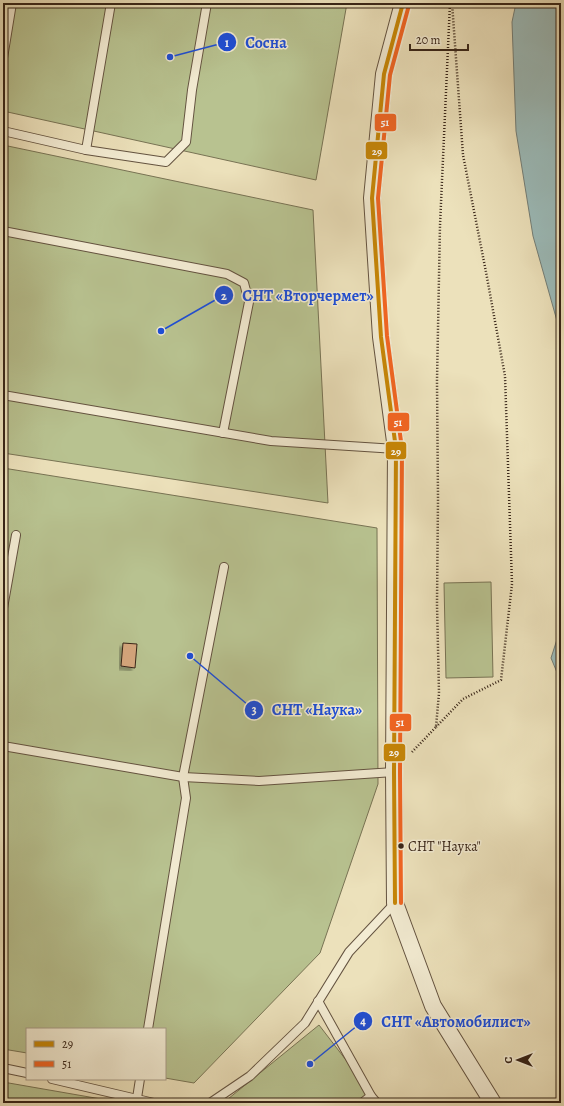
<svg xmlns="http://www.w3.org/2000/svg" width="564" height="1106" font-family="Alegreya,serif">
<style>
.green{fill:#b8c290;stroke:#787354}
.water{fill:#9cbbb9;stroke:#747f78}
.building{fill:#d5a67d;stroke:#372417;filter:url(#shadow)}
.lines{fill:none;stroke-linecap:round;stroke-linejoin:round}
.lane-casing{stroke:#645340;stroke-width:10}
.street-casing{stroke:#645340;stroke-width:18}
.path{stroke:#372417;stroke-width:2.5;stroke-dasharray:1 2;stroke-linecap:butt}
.lane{stroke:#f3ecd3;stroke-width:8}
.street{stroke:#f3ecd3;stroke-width:16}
.bus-1-casing{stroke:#f3ecd3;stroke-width:7}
.bus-2-casing{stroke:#f3ecd3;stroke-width:7}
.bus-1{stroke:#c78606;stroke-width:4}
.bus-2{stroke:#f26522;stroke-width:4}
.bus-dot{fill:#372417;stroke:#f3ecd3;stroke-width:1.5}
.labels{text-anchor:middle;stroke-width:3;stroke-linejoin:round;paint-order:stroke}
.bus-label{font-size:14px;fill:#372417;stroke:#f3ecd3;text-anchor:start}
.leader{fill:none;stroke:#1d4ed8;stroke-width:1.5}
.callout-dot{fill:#1d4ed8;stroke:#f3ecd3;stroke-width:1.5}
.mark-label{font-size:12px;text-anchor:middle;font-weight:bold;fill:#fff}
.callout-label{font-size:16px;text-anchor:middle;font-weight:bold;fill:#1d4ed8;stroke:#f3ecd3;stroke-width:3;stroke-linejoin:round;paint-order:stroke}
.line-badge{stroke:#f3ecd3;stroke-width:1.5}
.badge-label{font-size:11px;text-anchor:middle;font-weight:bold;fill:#fff}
</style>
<defs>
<filter id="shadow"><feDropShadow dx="-3.5" dy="3.5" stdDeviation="1" flood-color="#0004"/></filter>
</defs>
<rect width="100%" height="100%" fill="#ece1bb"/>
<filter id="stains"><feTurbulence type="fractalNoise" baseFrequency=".005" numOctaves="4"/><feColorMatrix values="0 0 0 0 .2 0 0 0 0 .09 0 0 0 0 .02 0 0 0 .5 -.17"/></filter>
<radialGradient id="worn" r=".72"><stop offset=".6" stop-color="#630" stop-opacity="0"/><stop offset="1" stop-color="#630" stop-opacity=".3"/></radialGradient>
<!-- green -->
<g class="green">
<path d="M3 3H347L316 180 3 111Z"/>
<path d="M3 145 313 210 328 503 3 453Z"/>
<path d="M3 468 377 528 378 784 320 953 194 1083 165 1078V1029H27V1053L3 1049Z"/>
<path d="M491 582 493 677 446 678 444 583Z"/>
<path d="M319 1025 379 1103H223Z"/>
<path d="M3 1082 124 1103H3Z"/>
</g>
<!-- water -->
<g class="water">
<path d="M516 3H561V335L533 236 516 131 512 22Z"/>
<path d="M561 627V682L551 658Z"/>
</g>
<!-- building -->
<path class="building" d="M123 643 137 644 135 668 121 666Z"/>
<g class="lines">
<!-- lane casing -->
<g class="lane-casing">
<g id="lane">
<path d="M3 58 12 3"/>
<path d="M3 131 86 150 166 162 186 142 192 90 207 3"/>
<path d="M86 150 111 3"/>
<path d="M3 231 227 274 244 283 249 302 223 433"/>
<path d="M3 395 271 441 396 449"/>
<path d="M3 608 16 535"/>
<path d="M3 746 183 777 259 781 394 772"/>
<path d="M318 1001 371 1096 377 1103"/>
<path d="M148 1029 186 798 183 777 224 567"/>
<path d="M3 1068 27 1073"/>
<path d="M52 1079 154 1103"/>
<path d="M137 1098 140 1079"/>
<path d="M210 1103 250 1076 305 1023 349 952 395 903"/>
<path d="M362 1103 371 1096"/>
</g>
</g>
<!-- street casing -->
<g class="street-casing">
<path id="street" d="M403 3 384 74 372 198 381 337 396 449 394 772 395 903 433 1006 493 1103"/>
</g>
<!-- path -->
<g class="path">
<path d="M436 727 463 699 501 680 512 584 505 376 486 272 463 155 452 3"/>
<path d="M412 752 436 727 439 693 437 604 438 499 437 381 440 225 450 3"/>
</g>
<!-- lane -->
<use href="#lane" class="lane"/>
<!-- street -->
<use href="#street" class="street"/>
<!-- bus-1 casing -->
<g class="bus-1-casing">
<path id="bus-1" d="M395 903 394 772 396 449 381 337 372 198 384 74 403 3"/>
</g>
<!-- bus-2 casing -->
<g class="bus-2-casing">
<path id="bus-2" d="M401 903 400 772 402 449 387 336 378 198 390 75 409 5"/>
</g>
<!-- bus-1 -->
<use href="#bus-1" class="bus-1"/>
<!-- bus-2 -->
<use href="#bus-2" class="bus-2"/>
</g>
<!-- markers -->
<circle class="bus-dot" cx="401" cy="846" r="3.5"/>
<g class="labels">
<!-- bus labels -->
<g class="bus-label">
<text x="408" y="851">СНТ "Наука"</text>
</g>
</g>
<!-- callouts -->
<path class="leader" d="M170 57L227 42M161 331L224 295M190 656L254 710M310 1064L363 1021"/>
<g class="callout-dot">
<circle cx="170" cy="57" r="4"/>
<circle cx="161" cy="331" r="4"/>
<circle cx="190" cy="656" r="4"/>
<circle cx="310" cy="1064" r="4"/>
<circle cx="227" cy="42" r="10"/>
<circle cx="224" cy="295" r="10"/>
<circle cx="254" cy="710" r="10"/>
<circle cx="363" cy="1021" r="10"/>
</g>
<g class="mark-label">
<text x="227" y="47">1</text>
<text x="224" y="300">2</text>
<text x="254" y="714">3</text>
<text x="363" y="1025">4</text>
</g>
<g class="callout-label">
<text x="266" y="48">Сосна</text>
<text x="308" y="301">СНТ «Вторчермет»</text>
<text x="317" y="715">СНТ «Наука»</text>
<text x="456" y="1027">СНТ «Автомобилист»</text>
</g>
<g class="line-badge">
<rect x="374" y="113" width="23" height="19" rx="4" fill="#f26522"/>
<rect x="365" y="141" width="23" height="19" rx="4" fill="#c78606"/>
<rect x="387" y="412" width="23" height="20" rx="4" fill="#f26522"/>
<rect x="385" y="441" width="22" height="19" rx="4" fill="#c78606"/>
<rect x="389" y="713" width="23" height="19" rx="4" fill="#f26522"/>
<rect x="383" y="743" width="23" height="19" rx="4" fill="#c78606"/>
</g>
<g class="badge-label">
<text x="385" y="126">51</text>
<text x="377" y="155">29</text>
<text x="398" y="426">51</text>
<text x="396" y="455">29</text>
<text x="400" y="726">51</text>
<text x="394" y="756">29</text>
</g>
<!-- margin -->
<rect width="564" height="1106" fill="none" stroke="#ece1bb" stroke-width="16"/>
<rect x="4" y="4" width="556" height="1098" fill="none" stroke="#372417" stroke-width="2"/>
<rect x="8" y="8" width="548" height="1090" fill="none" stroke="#372417"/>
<!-- legend -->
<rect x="26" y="1028" width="140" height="52" fill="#f3ecd3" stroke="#a89c88"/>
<rect x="34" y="1041" width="20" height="6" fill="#c78606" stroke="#a89c88"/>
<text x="62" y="1048" font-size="12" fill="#372417">29</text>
<rect x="34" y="1061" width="20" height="6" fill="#f26522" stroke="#a89c88"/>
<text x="62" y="1068" font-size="12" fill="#372417">51</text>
<!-- north arrow -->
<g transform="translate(518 1060) rotate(270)" stroke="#f3ecd3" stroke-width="3" paint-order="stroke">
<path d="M0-3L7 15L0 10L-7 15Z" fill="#372417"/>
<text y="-6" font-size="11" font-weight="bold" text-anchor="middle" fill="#372417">С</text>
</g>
<!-- scale -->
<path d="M410 44v6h58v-6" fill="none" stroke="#372417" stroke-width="2"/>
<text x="416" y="44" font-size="12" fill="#372417" stroke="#f3ecd3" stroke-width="3" paint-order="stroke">20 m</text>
<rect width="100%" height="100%" filter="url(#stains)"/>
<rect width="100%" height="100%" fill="url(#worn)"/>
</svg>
